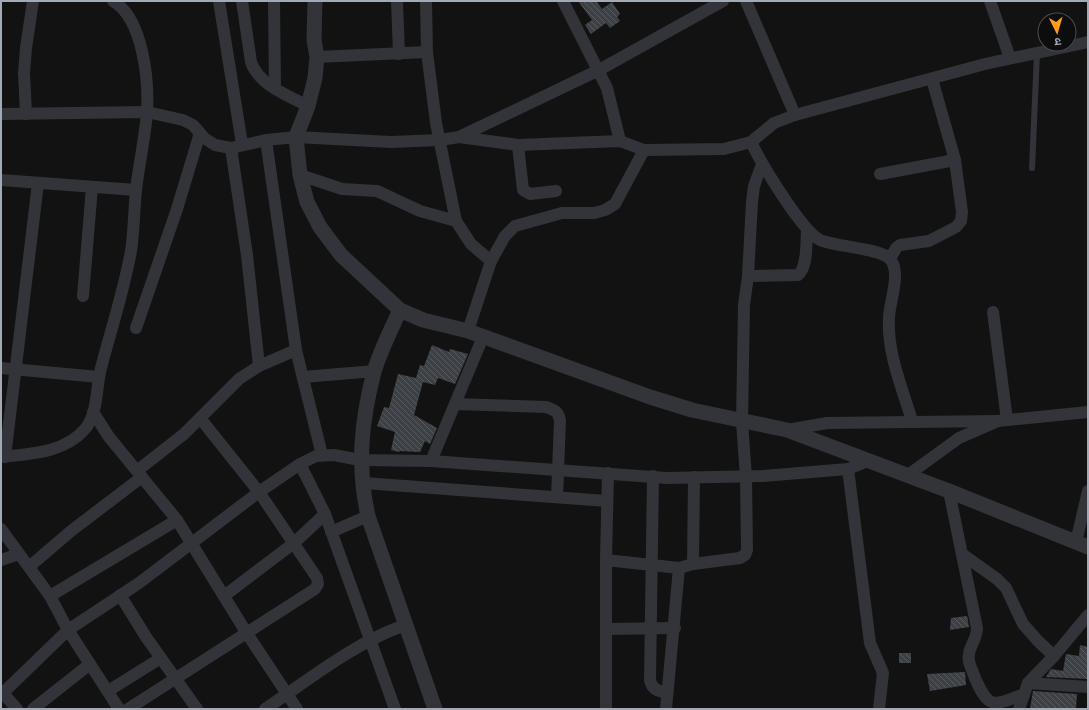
<svg xmlns="http://www.w3.org/2000/svg" width="1089" height="710" font-family="'Varela Round','Noto Sans Devanagari',sans-serif">
<style>
.building{fill:url(#building-back-hatch)}
.lines{fill:none;stroke-linecap:round;stroke-linejoin:round}
.service{stroke:#323439;stroke-width:6}
.minor{stroke:#323439;stroke-width:12}
.tertiary{stroke:#323439;stroke-width:15}
</style>
<defs>
<pattern id="building-back-hatch" width="6" height="6" patternUnits="userSpaceOnUse"><rect width="6" height="6" fill="#3d4044"/><path d="M-1 5l2 2M0 0l6 6M5-1l2 2" fill="none" stroke="#56595d"/></pattern>
</defs>
<rect width="100%" height="100%" fill="#121213"/>
<!-- building -->
<g class="building">
<path d="M578 1H596L602 9 612 2 620 14 617 17 620 21 610 28 606 23 591 34 585 25 592 20Z"/>
<path d="M432 345 449 352 450 349 468 354 455 384 438 378 435 385 423 382 414 415 437 428 430 444 425 441 420 452 400 451 399 452 391 450 395 432 377 426 384 407 389 408 398 374 416 378 420 365 424 366Z"/>
<path d="M967 616 969 627 950 630 951 618Z"/>
<path d="M1080 645 1088 647V679L1046 677 1051 669 1063 671 1066 654 1079 656Z"/>
<rect x="899" y="653" width="12" height="10"/>
<path d="M965 672 966 685 930 691 927 674Z"/>
<path d="M1033 691 1077 694 1076 709H1030Z"/>
</g>
<g class="lines">
<!-- service -->
<path class="service" d="M1032 168 1037 53"/>
<!-- minor -->
<g class="minor">
<path d="M219 1 242 144"/>
<path d="M242 1 251 62C259 85 287 95 308 106"/>
<path d="M274 1 275 88"/>
<path d="M397 1 399 54"/>
<path d="M426 1 427 52 436 123 456 221"/>
<path d="M563 1 607 88 620 141"/>
<path d="M746 1 795 115"/>
<path d="M990 1 1010 58"/>
<path d="M317 57 427 52"/>
<path d="M1 114 147 112 183 120 193 125 204 138 215 145 231 148 266 140 296 137 391 142 440 140 459 137 599 70 723 1"/>
<path d="M26 114 24 73 26 48 33 1"/>
<path d="M459 137 518 145 620 141 644 150 724 149 751 142 774 123 795 115 985 64 1088 42"/>
<path d="M266 140 296 350 322 455"/>
<path d="M751 142C761 163 801 230 820 240 836 247 880 248 890 259 902 272 889 303 889 318 887 353 902 387 912 421"/>
<path d="M518 145 523 190 530 194 556 191"/>
<path d="M231 148 247 255 259 366"/>
<path d="M880 174 955 160"/>
<path d="M300 175 342 189 377 191 420 211 456 221 471 244 491 261"/>
<path d="M1 180 136 190"/>
<path d="M890 259 896 248 900 245 929 241 956 227 961 221 962 212 955 160 932 79"/>
<path d="M748 276 798 275C808 267 806 243 807 231"/>
<path d="M83 296 92 187"/>
<path d="M993 312 1007 420"/>
<path d="M136 328 177 209 200 133"/>
<path d="M468 331 491 261 505 236 515 226 562 213H594L605 210 615 204 644 150"/>
<path d="M1 368 99 377"/>
<path d="M303 377 375 371"/>
<path d="M455 404 546 407C555 410 559 412 560 421L557 497"/>
<path d="M93 412 109 437 177 520 246 632 297 709"/>
<path d="M787 430 827 423 998 421"/>
<path d="M1 457C29 454 65 453 85 429 98 414 96 387 101 368 111 330 124 290 131 251 134 231 134 210 136 190 139 164 145 138 147 112 149 81 143 18 113 1"/>
<path d="M5 457 38 183"/>
<path d="M431 461 483 337"/>
<path d="M300 464 325 514 395 709"/>
<path d="M848 469 870 643 883 673 879 709"/>
<path d="M138 470 184 434 239 379 259 366 296 350"/>
<path d="M908 475 959 438 998 421 1088 412"/>
<path d="M653 476 650 680C652 690 659 691 667 693"/>
<path d="M364 483 607 501"/>
<path d="M949 491 977 628C977 639 970 645 969 654 967 662 973 671 975 678 989 710 993 706 1024 694"/>
<path d="M1 529 50 596 68 630 119 709"/>
<path d="M331 532 368 516"/>
<path d="M1076 542 1088 491"/>
<path d="M962 554 997 579 1006 588 1023 624 1038 641 1054 656"/>
<path d="M1 560 19 554"/>
<path d="M606 560 679 568 693 564 740 558 745 555 747 550 746 477 742 422 744 305 748 276 752 202 754 186 762 164"/>
<path d="M693 564 694 477"/>
<path d="M29 567 71 531 142 477"/>
<path d="M120 595 146 637 197 709"/>
<path d="M50 596 177 520"/>
<path d="M224 596 294 543 325 514"/>
<path d="M606 629 675 628"/>
<path d="M1028 683 1088 687"/>
<path d="M1 691 17 709"/>
<path d="M108 691 161 658"/>
<path d="M1 695 68 630 139 583 259 492 300 464 316 456 334 455 360 460 431 461 667 478 763 476 848 469 868 461"/>
<path d="M33 709 90 664"/>
<path d="M128 709 315 589 318 584 317 578 259 492 200 418"/>
<path d="M265 709C310 679 354 643 405 625"/>
<path d="M606 709V560L608 473"/>
<path d="M666 709 679 568"/>
<path d="M1019 709 1028 683 1054 656 1088 615"/>
</g>
<!-- tertiary -->
<g class="tertiary">
<path d="M315 1 314 40 317 57 315 78 308 106 296 137 300 175 307 202 320 227 341 255 400 310 423 320 468 331 650 397 692 410 787 430 949 491 1088 547"/>
<path d="M400 310C391 330 380 351 374 372 361 422 357 466 368 516L435 709"/>
</g>
</g>
<!-- border -->
<rect width="1089" height="710" fill="none" stroke="#a2aab5" stroke-width="4"/>
<!-- north arrow -->
<g transform="translate(1057 32) rotate(175)"><circle r="19" fill="#0d0d0e" stroke="#494c51"/>
<path d="M0-3L7 15L0 10L-7 15Z" fill="#ff9d1e"/>
<text y="-6" font-size="11" font-weight="bold" text-anchor="middle" fill="#a2aab5">उ</text>
</g>
</svg>
